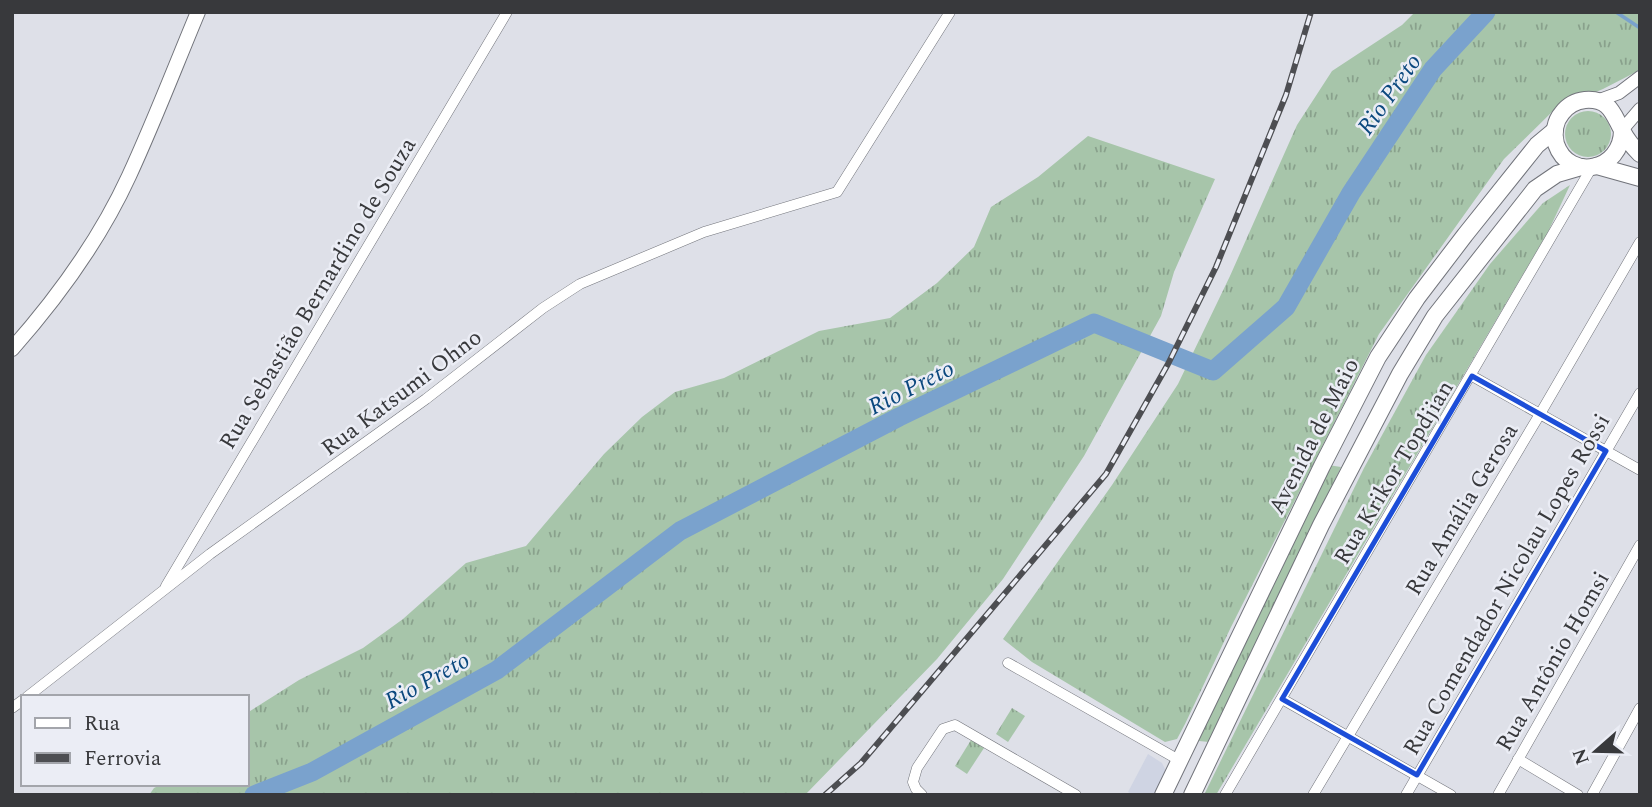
<svg xmlns="http://www.w3.org/2000/svg" width="1652" height="807" font-family="Spectral,serif">
<style>
.built{fill:#cfd4e3}
.grass{fill:url(#grass-tufts)}
.lines{fill:none;stroke-linecap:round;stroke-linejoin:round}
.stream{stroke:#7aa2cd;stroke-width:3.5}
.river{stroke:#7aa2cd;stroke-width:19}
.minor-casing{stroke:#72747b;stroke-width:11}
.tertiary-casing{stroke:#72747b;stroke-width:14}
.secondary-casing{stroke:#72747b;stroke-width:16}
.primary-casing{stroke:#72747b;stroke-width:18}
.minor{stroke:#fff;stroke-width:10}
.tertiary{stroke:#fff;stroke-width:12}
.secondary{stroke:#fff;stroke-width:14}
.primary{stroke:#fff;stroke-width:16}
.rail-casing{stroke:#4d4e52;stroke-width:6}
.rail{stroke:#ebedf5;stroke-width:3.5;stroke-dasharray:10;stroke-linecap:butt}
.marked{fill:none;stroke:#1d4ed8;stroke-width:5;stroke-linejoin:round}
.labels{text-anchor:middle;stroke-width:5;stroke-linejoin:round;paint-order:stroke}
.street-label{font-size:23px;fill:#38393c;stroke:#ebedf5}
.water-label{font-size:24px;font-style:italic;fill:#0b487e;stroke:#ebedf5}
</style>
<defs>
<pattern id="grass-tufts" width="24" height="20" patternUnits="userSpaceOnUse" patternTransform="scale(1.75)"><rect width="24" height="20" fill="#a7c5aa"/><path d="M3 7l-1-3M5 7V3M7 7l1-3M15 17l-1-3M17 17v-4M19 17l1-3" fill="none" stroke="#89a18c"/></pattern>
</defs>
<rect width="100%" height="100%" fill="#dee0e8"/>
<!-- built -->
<path class="built" d="M1148 754 1162 763 1165 769V782L1158 795H1133L1128 792Z"/>
<!-- grass -->
<g class="grass">
<path d="M1415 12H1640V68L1636 72 1603 89 1555 109 1504 159 1379 334 1231 627 1185 724 1177 739 1165 742 1032 662 1003 639 1112 485 1178 384 1230 276 1297 125 1332 71 1402 25Z"/>
<circle cx="1588" cy="134" r="23"/>
<path d="M1088 136 1215 179 1174 272 1161 316 1084 456 1003 579 937 659 805 795H149L154 788 162 784H247V713L299 680 363 648 403 619 466 563 526 546 604 454 642 417 675 392 724 378 819 331 890 318 937 283 974 247 991 207 1038 177Z"/>
<path d="M1570 185 1548 232 1216 795H1204L1364 468 1426 355 1490 264 1543 203Z"/>
<path d="M1328 465 1341 467 1209 742 1199 741 1197 737Z"/>
<path d="M1012 708 1025 716 1008 742 996 734Z"/>
<path d="M971 740 984 748 967 774 955 766Z"/>
</g>
<g class="lines">
<!-- stream -->
<path class="stream" d="M1616 12 1640 28"/>
<!-- river -->
<path class="river" d="M254 795 312 772 497 670 680 531 899 417 1094 323 1213 371 1286 307 1351 193 1433 69 1486 12"/>
<!-- minor casing -->
<g class="minor-casing">
<g id="minor">
<path d="M1472 376 1640 470"/>
<path d="M166 586 507 12"/>
<path d="M1008 663 1179 760"/>
<path d="M27 697 210 554 426 399 543 308 580 284 704 232 837 192 950 12"/>
<path d="M1282 699 1451 795"/>
<path d="M12 708 23 700"/>
<path d="M1518 759 1578 795"/>
<path d="M922 795 916 789 913 782 917 768 943 729 955 725 1076 795"/>
<path d="M1225 795 1592 167"/>
<path d="M1313 795 1540 414 1640 242"/>
<path d="M1406 795 1640 393"/>
<path d="M1498 795 1640 545"/>
<path d="M1592 795 1640 708"/>
</g>
</g>
<!-- tertiary casing -->
<g class="tertiary-casing">
<g id="tertiary">
<path d="M1597 101 1619 93 1640 77"/>
<path d="M1622 130 1640 109"/>
</g>
</g>
<!-- secondary casing -->
<g class="secondary-casing">
<path id="secondary" d="M12 349C58 297 100 239 129 176 154 122 175 67 198 12"/>
</g>
<!-- primary casing -->
<g class="primary-casing">
<g id="primary">
<path d="M1622 130C1622 171 1569 182 1556 144 1553 133 1555 121 1562 113 1568 105 1576 101 1585 100 1611 98 1613 115 1623 132 1627 140 1634 148 1640 154"/>
<path d="M1597 166 1640 178"/>
<path d="M1163 795 1322 466 1378 357 1417 298 1465 235 1537 145 1555 130"/>
<path d="M1192 795 1321 525 1400 374 1435 316 1535 189 1557 174 1581 167"/>
</g>
</g>
<!-- minor -->
<use href="#minor" class="minor"/>
<!-- tertiary -->
<use href="#tertiary" class="tertiary"/>
<!-- secondary -->
<use href="#secondary" class="secondary"/>
<!-- primary -->
<use href="#primary" class="primary"/>
<!-- rail casing -->
<g class="rail-casing">
<path id="rail" d="M825 795 861 763 1106 474 1168 364 1216 267 1286 95 1311 12"/>
</g>
<!-- rail -->
<use href="#rail" class="rail"/>
</g>
<!-- marked area -->
<path class="marked" d="M1472 376 1606 451 1417 775 1282 699Z"/>
<g class="labels">
<!-- street labels -->
<g class="street-label">
<text transform="translate(317 293) rotate(-59)" y="8">Rua Sebastião Bernardino de Souza</text>
<text transform="translate(401 392) rotate(-37)" y="8">Rua Katsumi Ohno</text>
<text transform="translate(1313 436) rotate(-63)" y="8">Avenida de Maio</text>
<text transform="translate(1393 472) rotate(-59)" y="8">Rua Krikor Topdjian</text>
<text transform="translate(1461 509) rotate(-59)" y="8">Rua Amália Gerosa</text>
<text transform="translate(1506 584) rotate(-60)" y="8">Rua Comendador Nicolau Lopes Rossi</text>
<text transform="translate(1552 661) rotate(-60)" y="8">Rua Antônio Homsi</text>
</g>
<!-- water labels -->
<g class="water-label">
<text transform="translate(1389 94) rotate(-55)" y="8">Rio Preto</text>
<text transform="translate(911 387) rotate(-27)" y="8">Rio Preto</text>
<text transform="translate(427 680) rotate(-29)" y="8">Rio Preto</text>
</g>
</g>
<!-- border -->
<rect width="1652" height="807" fill="none" stroke="#38393c" stroke-width="28"/>
<!-- legend -->
<rect x="21" y="695" width="228" height="91" fill="#ebedf5" stroke="#a3a5ab" stroke-width="2"/>
<rect x="35" y="718" width="35" height="10" fill="#ffffff" stroke="#a3a5ab" stroke-width="2"/>
<text x="84" y="730" font-size="21" fill="#38393c">Rua</text>
<rect x="35" y="753" width="35" height="10" fill="#4d4e52" stroke="#a3a5ab" stroke-width="2"/>
<text x="84" y="765" font-size="21" fill="#38393c">Ferrovia</text>
<!-- north arrow -->
<g transform="translate(1596 751) rotate(250)" stroke="#ebedf5" stroke-width="5" paint-order="stroke">
<path d="M0-5L12 26L0 18L-12 26Z" fill="#38393c"/>
<text y="-10" font-size="19" font-weight="bold" text-anchor="middle" fill="#38393c">N</text>
</g>
</svg>
